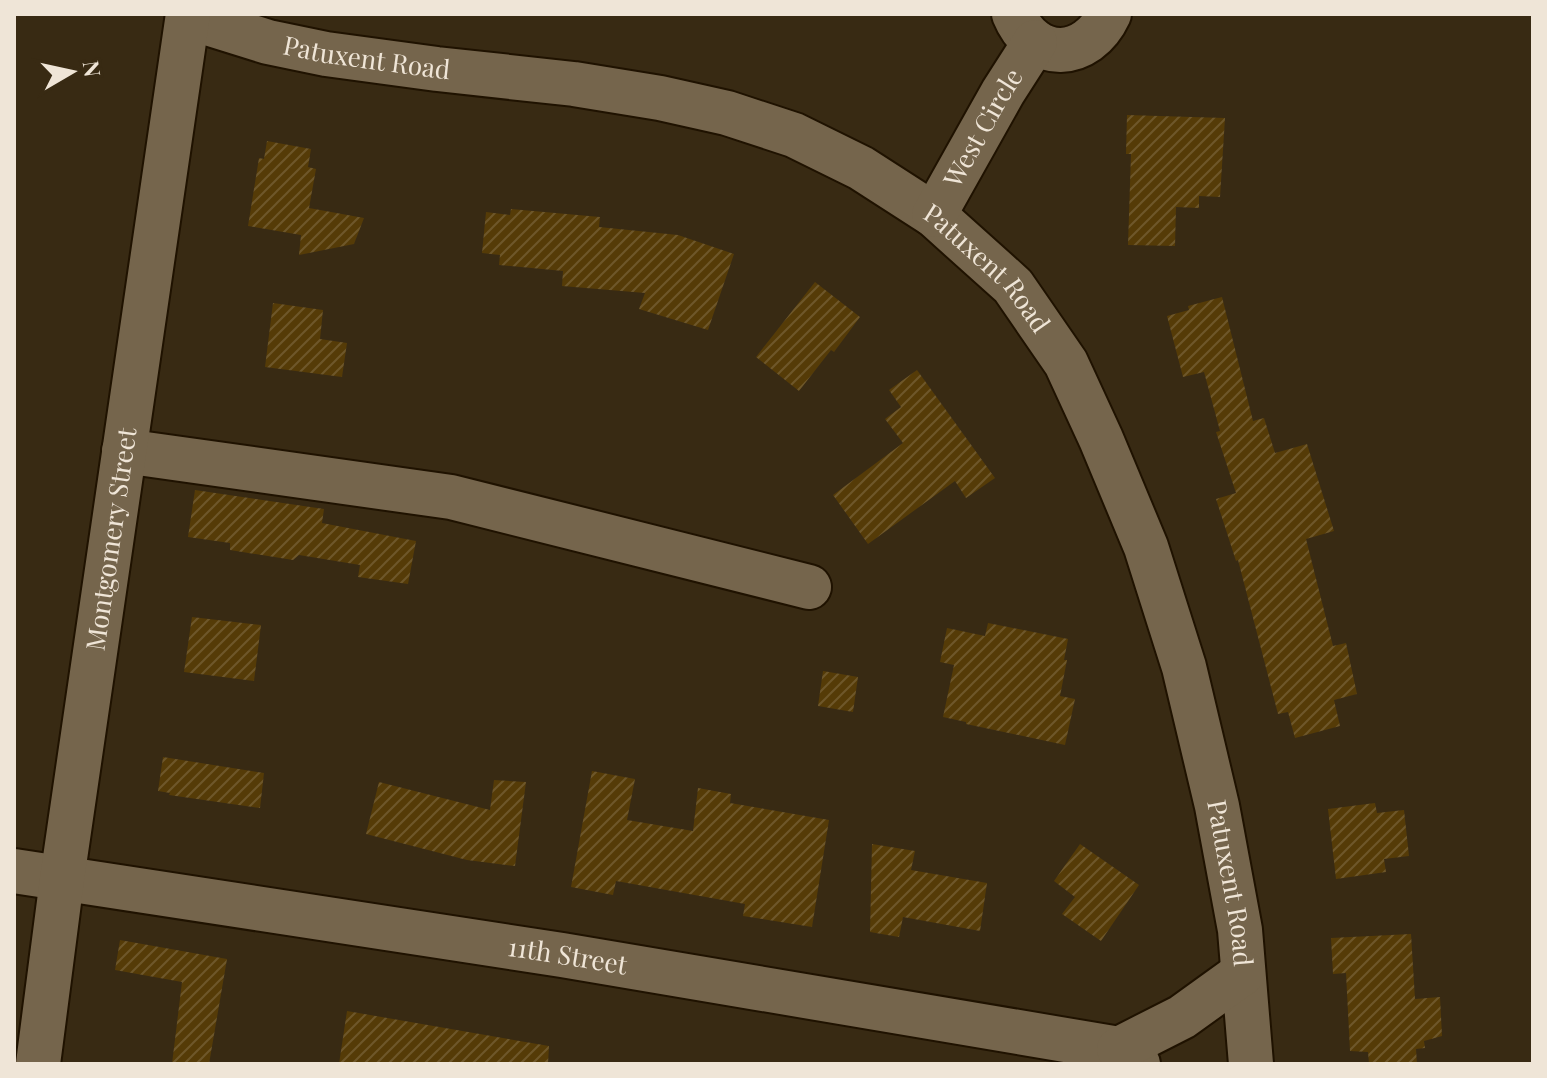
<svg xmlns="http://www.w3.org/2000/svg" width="1547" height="1078" font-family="'Playfair Display',serif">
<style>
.building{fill:url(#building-hatch)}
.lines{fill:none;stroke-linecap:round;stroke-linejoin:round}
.minor-casing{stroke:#1f1200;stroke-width:48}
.minor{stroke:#75654c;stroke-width:44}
.labels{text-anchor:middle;stroke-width:6;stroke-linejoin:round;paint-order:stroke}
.street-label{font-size:26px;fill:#efe5d7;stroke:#382a13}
</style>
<defs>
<pattern id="building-hatch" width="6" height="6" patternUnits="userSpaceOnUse" patternTransform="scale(2)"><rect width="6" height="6" fill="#553b07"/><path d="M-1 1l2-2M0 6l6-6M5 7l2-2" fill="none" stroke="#6e572a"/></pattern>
</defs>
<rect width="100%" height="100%" fill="#382a13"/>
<!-- building -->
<g class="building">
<path d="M1127 115 1225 118 1220 197 1199 196V208L1176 207 1175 246 1128 245 1131 154H1126Z"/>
<path d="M267 141 311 149 308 167 316 169 309 208 364 218 354 244 299 255 301 235 248 226 259 158 264 159Z"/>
<path d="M511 209 600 217 599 227 678 235 734 254 708 330 639 309 645 293 562 286 563 271 499 265 500 255 482 253 486 212 510 215Z"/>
<path d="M815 282 860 317 834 352 831 350 799 391 756 357Z"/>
<path d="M1222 297 1253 421 1264 418 1275 453 1307 444 1334 531 1306 539 1333 646 1346 643 1357 694 1334 700 1340 726 1295 738 1288 712 1278 714 1238 560 1236 561 1216 499 1236 493 1216 432 1220 431 1204 372 1183 377 1167 316 1189 310 1188 306Z"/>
<path d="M273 303 323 310 320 339 347 343 342 377 265 367Z"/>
<path d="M917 370 995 478 966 498 955 481 868 544 833 495 903 443 885 419 901 407 889 390Z"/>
<path d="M195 490 324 509 322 523 416 541 408 584 358 577 360 565 299 555 293 560 230 550V543L188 537Z"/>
<path d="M192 617 261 625 254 681 184 672Z"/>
<path d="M988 623 1068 639 1064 660H1067L1060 696 1075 699 1065 745 966 724V722L943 717 954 665 940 662 947 628 985 636Z"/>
<path d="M823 671 858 677 853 712 818 706Z"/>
<path d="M163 757 264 773 260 808 169 795 170 793 158 791Z"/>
<path d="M592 771 635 779 627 820 693 831 698 788 731 794 730 803 829 820 812 927 743 916 745 904 616 881 613 895 571 887Z"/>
<path d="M494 780 526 782 515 866 467 860 366 834 379 782 490 810Z"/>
<path d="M1375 803 1377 813 1404 810 1409 856 1384 859 1386 872 1336 879 1328 809Z"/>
<path d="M872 844 915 851 911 870 987 883 980 931 903 917 899 937 870 932Z"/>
<path d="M1080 844 1139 885 1101 941 1062 914 1075 897 1054 881Z"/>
<path d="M1411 934 1415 999 1440 997 1442 1036 1424 1041 1425 1048 1416 1049 1417 1064H1369L1368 1052 1350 1051 1346 973 1333 974 1331 938Z"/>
<path d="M120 940 227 959 209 1064H172L182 982 115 970Z"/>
<path d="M347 1011 549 1046 548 1064H339Z"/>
</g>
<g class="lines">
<!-- minor casing -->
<g class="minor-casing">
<g id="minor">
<path d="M1014 14C1034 63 1087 61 1109 14"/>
<path id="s1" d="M188 17 268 42 326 54 437 69 574 84 660 98 727 113 794 135 861 168 934 215 1013 286 1066 363 1101 439 1146 547 1184 667 1217 806 1240 930 1251 1064"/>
<path id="s2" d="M934 215 1003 92 1035 42"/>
<path d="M124 451 451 497 809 587"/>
<path id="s3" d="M14 871 562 955 1119 1049 1138 1064"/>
<path d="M1119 1049 1182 1017 1243 973"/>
<path id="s4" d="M38 1064 62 879 188 14"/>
</g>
</g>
<!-- minor -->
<use href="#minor" class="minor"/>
</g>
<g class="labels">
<!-- street labels -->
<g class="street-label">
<text dy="9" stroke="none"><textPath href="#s1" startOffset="184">Patuxent Road</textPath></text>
<text dy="9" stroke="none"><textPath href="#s2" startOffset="100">West Circle</textPath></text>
<text dy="9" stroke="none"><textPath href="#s1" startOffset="856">Patuxent Road</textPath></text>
<text dy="9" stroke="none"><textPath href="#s4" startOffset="530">Montgomery Street</textPath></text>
<text dy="9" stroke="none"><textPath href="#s1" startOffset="1528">Patuxent Road</textPath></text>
<text dy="9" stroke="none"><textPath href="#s3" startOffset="560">11th Street</textPath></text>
</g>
</g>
<!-- border -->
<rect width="1547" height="1078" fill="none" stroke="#efe5d7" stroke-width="32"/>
<!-- north arrow -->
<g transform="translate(72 72) rotate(81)" stroke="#382a13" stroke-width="6" paint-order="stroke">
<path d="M0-6L14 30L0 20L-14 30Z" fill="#efe5d7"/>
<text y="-12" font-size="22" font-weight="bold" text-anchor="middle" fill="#efe5d7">N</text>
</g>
</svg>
